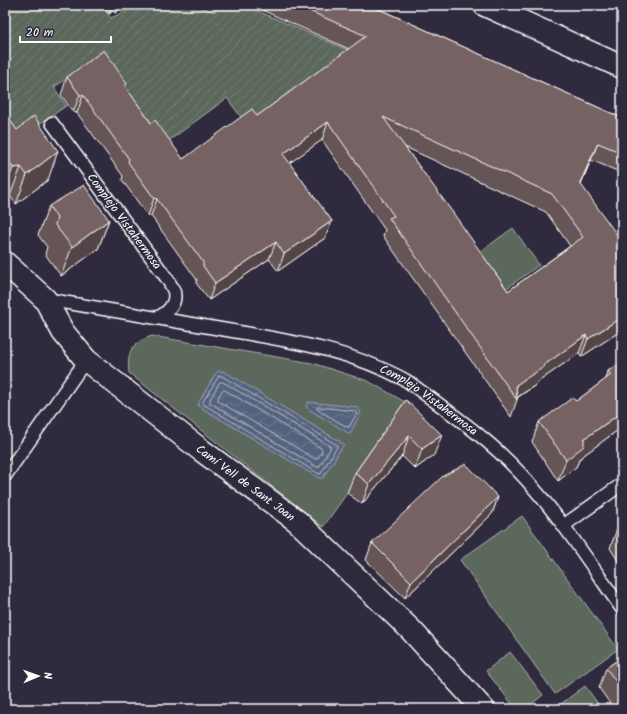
<svg xmlns="http://www.w3.org/2000/svg" width="627" height="714" font-family="Kalam,sans-serif">
<style>
.green{fill:#5b675b;stroke:#adb3ad}
.garden{fill:url(#garden-furrows);stroke:#adb3ad}
.water{fill:url(#water-waves);stroke:#98a1b1}
.lines{fill:none;stroke-linecap:round;stroke-linejoin:round}
.shore{stroke:#bbc0cb;stroke-width:1}
.lane-casing{stroke:#fff;stroke-width:15}
.street-casing{stroke:#fff;stroke-width:25}
.lane{stroke:#2f2a3d;stroke-width:12}
.street{stroke:#2f2a3d;stroke-width:22}
.wall{fill:#665456;stroke:#fff;fill-rule:evenodd}
.shaded-wall{fill:#534546;stroke:#fff}
.building{fill:#776264;stroke:#fff;fill-rule:evenodd}
.labels{text-anchor:middle;stroke-width:3.5;stroke-linejoin:round;paint-order:stroke}
.street-label{font-size:12px;fill:#fff;stroke:#2f2a3d}
</style>
<defs>
<pattern id="garden-furrows" width="10" height="10" patternUnits="userSpaceOnUse"><rect width="10" height="10" fill="#5b675b"/><path d="M-1 1l2-2M0 10L10 0M9 11l2-2" fill="none" stroke="#747e74"/></pattern>
<pattern id="water-waves" width="16" height="10" patternUnits="userSpaceOnUse"><rect width="16" height="10" fill="#54627d"/><path d="M0 5q4-4 8 0t8 0" fill="none" stroke="#6e7a90"/></pattern>
</defs>
<rect width="100%" height="100%" fill="#2f2a3d"/>
<filter id="ink" filterUnits="userSpaceOnUse"><feTurbulence type="fractalNoise" baseFrequency=".025" numOctaves="2"/><feDisplacementMap in="SourceGraphic" scale="8" xChannelSelector="R" yChannelSelector="G"/><feConvolveMatrix kernelMatrix="1 2 1 2 8 2 1 2 1" color-interpolation-filters="sRGB"/></filter>
<g filter="url(#ink)">
<!-- green -->
<g class="green">
<path d="M513 228 539 265 503 291 477 254Z"/>
<path d="M152 336 312 363 368 381 412 406 399 420 323 527 129 373C127 351 131 343 152 336Z"/>
<path d="M522 516 618 649 555 694 460 560Z"/>
<path d="M510 652 543 695 525 709H516L486 671Z"/>
<path d="M585 686 602 709H554Z"/>
</g>
<!-- garden -->
<path class="garden" d="M5 5H101L111 18 138 5H196L215 12 218 5H244L348 50 251 131 227 98 166 143 97 60 54 87 66 106 8 145 5 140Z"/>
<!-- water -->
<g class="water">
<path d="M219 371 225 372 344 444 323 478H319L317 477 200 407 198 405 199 402 215 374Z"/>
<path d="M308 402 357 407 361 412 350 434 308 409 306 407Z"/>
</g>
<g class="lines">
<!-- shore -->
<g class="shore">
<path d="M220 375 337 445V447L321 473 319 474 203 404V402Z"/>
<path d="M220 382H223L330 446V449L319 467H317L210 403V400Z"/>
<path d="M223 390H225L321 448 322 451 318 458 315 459 218 401V398Z"/>
<path d="M319 407 355 411 357 413 349 427H347L318 410 317 408Z"/>
</g>
<!-- lane casing -->
<g class="lane-casing">
<g id="lane">
<path id="s1" d="M52 123 168 280C170 284 173 288 174 292 177 305 166 314 156 318"/>
<path id="s2" d="M45 299C104 309 162 319 221 329 285 340 349 349 407 381 445 409 488 438 520 473 558 513 590 564 622 609"/>
<path d="M5 476 86 360"/>
<path d="M563 526 622 484"/>
</g>
</g>
<!-- street casing -->
<g class="street-casing">
<g id="street">
<path d="M485 5 622 67"/>
<path id="s3" d="M5 263 45 299 63 332 86 360 201 450 297 521 411 630 483 709"/>
</g>
</g>
<!-- lane -->
<use href="#lane" class="lane"/>
<!-- street -->
<use href="#street" class="street"/>
</g>
<!-- wall -->
<g class="wall">
<path d="M103 5H125L115 13 113 11 109 14Z"/>
<path d="M251 5H370L622 118V173L591 160 581 184 622 330 581 357 579 353 538 382 537 384 517 398V400L511 417 383 236 385 230 322 140 289 163 332 221 325 238 278 271 269 259 209 300 196 283 197 280 151 216H148L122 180 123 176 77 113 73 112 61 95 67 77 126 88 151 123 183 159 257 116 349 49ZM405 147 546 212 570 246 508 291Z"/>
<path d="M5 113 48 180 16 204 10 196 5 197Z"/>
<path d="M49 206 109 220 98 249 61 276 45 254 47 247 38 235Z"/>
<path d="M622 362V427L580 458 576 467 558 481 532 442 539 422 576 401 606 379 608 371Z"/>
<path d="M406 400 434 455 415 469 402 456 362 504 347 493 355 473Z"/>
<path d="M498 497 492 514 405 598 366 560 372 543Z"/>
<path d="M622 523V567L610 548 618 526Z"/>
<path d="M622 657V709H614L599 688 606 668Z"/>
</g>
<!-- shaded-wall -->
<g class="shaded-wall">
<path d="M112 5H115L113 11 109 14Z"/>
<path d="M117 5H125L115 13Z"/>
<path d="M80 95H83L77 113 73 112Z"/>
<path d="M328 122 322 140 277 172 283 154Z"/>
<path d="M598 143 591 160 574 200 580 183Z"/>
<path d="M58 151 48 180 16 204 27 175Z"/>
<path d="M21 167 10 196 5 197V190L13 168Z"/>
<path d="M154 198 157 199 151 216H148Z"/>
<path d="M109 220 98 249 61 276 72 247Z"/>
<path d="M332 221 325 238 278 271 284 254Z"/>
<path d="M276 242 269 259 209 300 215 283Z"/>
<path d="M622 317V330L581 357 588 339Z"/>
<path d="M586 335 579 353 538 382 537 384 516 398V385Z"/>
<path d="M622 412V427L580 458 576 467 558 481 566 460 584 439Z"/>
<path d="M442 435 434 455 415 469 422 449Z"/>
<path d="M409 436 402 456 362 504 369 484Z"/>
<path d="M498 497 492 514 405 598 411 582Z"/>
</g>
<!-- building -->
<g class="building">
<path d="M296 5H370L622 118V153L598 143 580 183 617 235 622 232V317L588 339 586 335 543 366 544 367 516 385 517 400 389 218 394 216 328 122 283 154 332 221 284 254 276 242 215 283 203 266V262L157 199 154 198 128 162 129 159 83 95H80L67 77 104 50 127 84 125 86 151 123 155 120 183 159 252 109 257 116 366 36ZM383 117 552 194 583 237 508 291 456 217Z"/>
<path d="M5 113 17 130 34 116 58 151 27 175 21 167 13 168 5 156Z"/>
<path d="M84 185 109 220 72 247 55 225 57 218 49 206Z"/>
<path d="M622 362V412L584 439V446L566 460 539 422 572 398 576 401 611 375 608 371Z"/>
<path d="M406 400 442 435 422 449 409 436 369 484 355 473Z"/>
<path d="M466 464 498 497 411 582 372 543 443 476Z"/>
<path d="M622 523V533L618 526Z"/>
<path d="M622 657V690L606 668Z"/>
</g>
</g>
<g class="labels">
<!-- street labels -->
<g class="street-label">
<text dy="4" stroke="none"><textPath href="#s1" startOffset="122">Complejo Vistahermosa</textPath></text>
<text dy="4" stroke="none"><textPath href="#s2" startOffset="401">Complejo Vistahermosa</textPath></text>
<text dy="4" stroke="none"><textPath href="#s3" startOffset="329">Camí Vell de Sant Joan</textPath></text>
</g>
</g>
<!-- margin -->
<rect width="627" height="714" fill="none" stroke="#2f2a3d" stroke-width="20"/>
<rect x="10" y="10" width="607" height="694" fill="none" stroke="#fff" stroke-width="1.5" filter="url(#ink)"/>
<!-- north arrow -->
<g transform="translate(38 676) rotate(88)" stroke="#2f2a3d" stroke-width="3" paint-order="stroke">
<path d="M0-3L7 15L0 10L-7 15Z" fill="#ffffff"/>
<text y="-6" font-size="11" font-weight="bold" text-anchor="middle" fill="#ffffff">N</text>
</g>
<!-- scale -->
<path d="M20 36v6h91v-6" fill="none" stroke="#ffffff" stroke-width="2"/>
<text x="26" y="36" font-size="12" fill="#ffffff" stroke="#2f2a3d" stroke-width="3" paint-order="stroke">20 m</text>
</svg>
